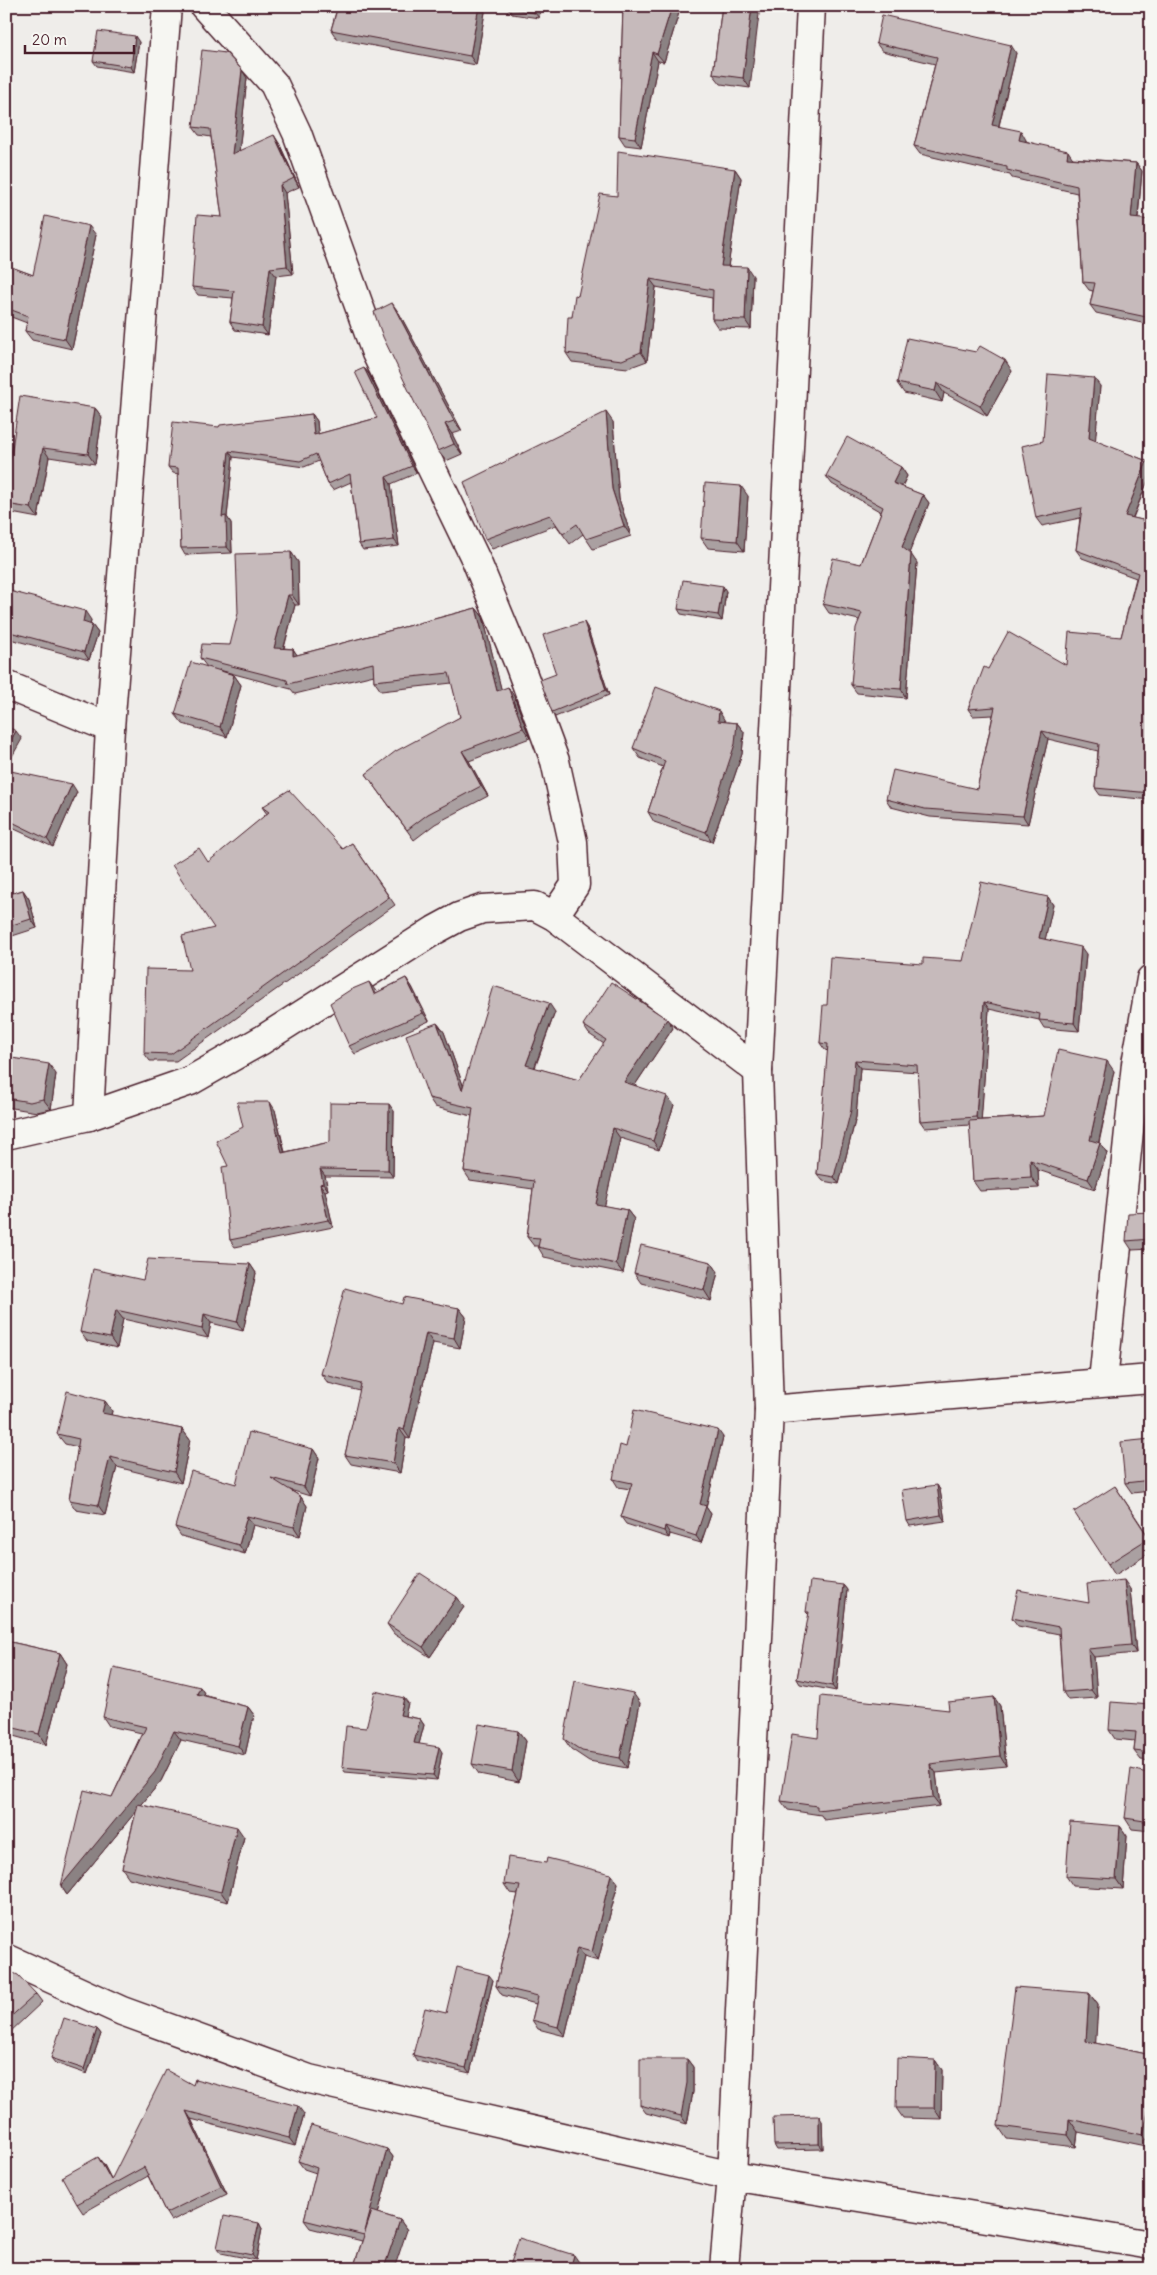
<svg xmlns="http://www.w3.org/2000/svg" width="1157" height="2275" font-family="Delius,sans-serif">
<style>
.lines{fill:none;stroke-linecap:round;stroke-linejoin:round}
.street-casing{stroke:#4a1f2b;stroke-width:31}
.street{stroke:#f6f6f2;stroke-width:28}
.wall{fill:#aaa0a1;stroke:#4a1f2b}
.shaded-wall{fill:#8b8283;stroke:#4a1f2b}
.building{fill:#c6babb;stroke:#4a1f2b}
</style>
<rect width="100%" height="100%" fill="#efedea"/>
<filter id="ink" filterUnits="userSpaceOnUse"><feTurbulence type="fractalNoise" baseFrequency=".02" numOctaves="2"/><feDisplacementMap in="SourceGraphic" scale="10" xChannelSelector="R" yChannelSelector="G"/><feConvolveMatrix kernelMatrix="1 2 1 2 8 2 1 2 1" color-interpolation-filters="sRGB"/></filter>
<g filter="url(#ink)">
<g class="lines">
<!-- street casing -->
<g class="street-casing">
<g id="street">
<path d="M204 6 274 84 297 133 376 353 476 560 519 664 555 761 573 842 575 885 554 916"/>
<path d="M6 685 110 728"/>
<path d="M89 1116 110 728 167 6"/>
<path d="M6 1135 89 1116 190 1081 262 1040 435 930 459 917 482 909 535 906 554 916 758 1071"/>
<path d="M1103 1381 1136 1064 1151 979"/>
<path d="M769 1410 1151 1379"/>
<path d="M6 1958 122 2011 309 2079 732 2176 1151 2245"/>
<path d="M724 2269 732 2176 769 1410 758 1071 811 6"/>
</g>
</g>
<!-- street -->
<use href="#street" class="street"/>
</g>
<!-- wall -->
<g class="wall">
<path d="M329 6H481L485 12 476 65 337 39 331 30 337 8Z"/>
<path d="M508 6H541L539 18 512 14 508 8Z"/>
<path d="M623 6H681L664 62 658 61 641 147 625 145 619 136Z"/>
<path d="M722 6 750 88 721 84 713 74Z"/>
<path d="M139 42 134 72 97 66 93 61Z"/>
<path d="M876 43 1016 53 999 126 1026 140V141L1073 158 1136 163 1142 171 1138 219 1151 220V325L1096 313 1090 305 1093 291 1089 290 1083 282 1077 193 1012 178 1010 175 920 154 914 146 935 64 882 51Z"/>
<path d="M247 78 239 151 279 143 299 187 285 193 293 274 276 276 268 335 235 330 230 322 233 298 198 295 192 287 222 217 211 137 199 135 193 127Z"/>
<path d="M735 169 741 178 728 266 753 276 751 329 718 328 712 319V298L656 287 647 361 628 368 572 362 566 353 572 317 578 296 617 196Z"/>
<path d="M96 235 72 349 32 340 25 331 27 323 6 315V265L33 275Z"/>
<path d="M399 313 462 431 452 434 462 454 446 461 438 451Z"/>
<path d="M364 368 369 374 417 473 391 484 399 546 363 550 359 544 351 482 333 490 328 484 319 461 304 467 233 457 227 517 231 523 232 553 185 555 181 548 179 474 173 473 168 467 219 427 312 414 317 421 318 434 377 418Z"/>
<path d="M1012 371 987 416 944 393 942 402 904 393 897 383Z"/>
<path d="M1100 386 1095 441 1147 461 1151 466V473L1133 518 1151 522V800L1100 795 1095 788 1098 751 1048 739 1028 824 930 817 891 807 886 799 977 789 993 715 973 716 968 709 988 669 1066 665 1121 637 1136 578 1082 558 1076 550 1080 518 1042 526 1036 518 1043 441Z"/>
<path d="M95 408 102 417 95 464 49 457 38 518 6 512V468H9Z"/>
<path d="M613 422 619 499 631 536 593 549 583 534 570 544 556 525 492 549 485 539Z"/>
<path d="M901 467 907 476 902 487 923 495 929 503 909 553 917 563 906 698 857 693 851 685 859 620 829 613 823 604 861 564 881 512 832 484 826 476Z"/>
<path d="M748 496 744 551 708 548 701 538Z"/>
<path d="M291 552 298 562 299 605H295L284 648 293 649 297 655 476 608 483 617 501 689 514 696 530 738 469 761 488 796 435 824 414 840 366 774 460 717 452 683 381 691 374 681V675L295 694 291 689 219 670 234 675 241 685 227 737 183 724 175 714 207 667 200 658 230 645Z"/>
<path d="M6 590 91 620 90 624 92 625 98 633 89 660 6 638Z"/>
<path d="M726 591 722 621 681 614 678 609Z"/>
<path d="M587 627 609 695 555 717 552 712 556 674Z"/>
<path d="M725 721V722L737 723 744 732 742 754 712 842 654 822 648 812 663 767 640 758 633 748Z"/>
<path d="M6 770 77 792 53 847 6 825Z"/>
<path d="M262 807 343 849 352 843 395 905 176 1061H150L144 1053 190 970 214 928 209 862 267 814Z"/>
<path d="M23 890 29 899 37 928 6 938V895Z"/>
<path d="M1048 897 1053 905 1045 939 1086 954 1079 1031 1044 1028 1039 1020 989 1009 981 1120 1044 1116 1114 1071 1099 1143 1107 1153 1095 1189 1038 1170 1039 1188 980 1191 973 1181 970 1125 925 1128 920 1121 918 1072 860 1068 856 1117 839 1184 823 1181 817 1174 828 1051 825 1050 820 1043 827 1005 923 964 963 961Z"/>
<path d="M406 978 412 987 429 1021 355 1054 349 1046 375 990 376 993Z"/>
<path d="M555 1012 535 1068 579 1080 604 1044 589 1034 583 1025 673 1028 635 1085 674 1105 659 1150 620 1138 604 1206 627 1210 634 1219 623 1273 544 1257 538 1247V1246H534L527 1237 533 1189 470 1180 464 1171 472 1116 435 1107 429 1098 437 1023 444 1032 463 1085Z"/>
<path d="M6 1057 56 1074 51 1109 37 1112 6 1107Z"/>
<path d="M275 1110 285 1152 330 1142 394 1111 393 1177 325 1176 328 1190 325 1191 333 1227 235 1247 230 1240 228 1166Z"/>
<path d="M1151 1212V1249L1132 1250 1126 1241Z"/>
<path d="M711 1262 718 1272 711 1301 641 1283 634 1273Z"/>
<path d="M250 1264 256 1273 243 1331 211 1323 208 1338 123 1319 117 1348 87 1341 80 1332 143 1280Z"/>
<path d="M402 1304 459 1308 466 1317 460 1348 433 1343 410 1439 406 1438 400 1473 351 1464 345 1455 360 1391 328 1383 321 1374Z"/>
<path d="M105 1401 112 1411 111 1415 182 1429 190 1440 181 1483 117 1467 105 1515 76 1510 69 1500 78 1447 65 1444 57 1434Z"/>
<path d="M723 1437 706 1507 711 1514 701 1543 670 1534 669 1538 626 1524 621 1517 630 1489 618 1487 613 1479 626 1447Z"/>
<path d="M1151 1439V1491L1132 1493 1125 1483Z"/>
<path d="M313 1449 319 1458 310 1496 290 1490 301 1497 307 1506 300 1536 253 1525 245 1554 181 1536 175 1527 236 1484Z"/>
<path d="M937 1485 940 1490 945 1521 910 1526 907 1521Z"/>
<path d="M1115 1486 1151 1540V1552L1115 1575 1108 1564Z"/>
<path d="M843 1585 847 1590 836 1691 800 1684 797 1679 809 1615 806 1612Z"/>
<path d="M1130 1589 1136 1653 1094 1657 1097 1698 1068 1700 1063 1692 1059 1634 1018 1626 1012 1618 1089 1603Z"/>
<path d="M457 1597 464 1607 430 1657 394 1634 387 1624Z"/>
<path d="M6 1641 60 1653 67 1664 46 1745 6 1734Z"/>
<path d="M200 1687 206 1696 248 1707 254 1715 245 1755 181 1740 161 1781 141 1805 244 1837 228 1902 129 1878 122 1868 136 1811 67 1895 61 1886 112 1797 142 1733 109 1726 103 1717Z"/>
<path d="M994 1697 1000 1706 1006 1766 936 1773 940 1806 824 1820 821 1815 788 1810 781 1801 818 1738 949 1710Z"/>
<path d="M408 1703 405 1716 420 1719 424 1725 419 1744 442 1752 437 1780 345 1772 342 1767 366 1728Z"/>
<path d="M640 1703 627 1768 589 1761 571 1749 564 1739Z"/>
<path d="M1151 1705V1761L1141 1760 1134 1751 1135 1741 1115 1739 1109 1730Z"/>
<path d="M518 1731 526 1741 519 1782 479 1774 472 1764Z"/>
<path d="M1151 1774V1831L1132 1829 1125 1818Z"/>
<path d="M1120 1826 1127 1836 1123 1889 1073 1886 1066 1876Z"/>
<path d="M611 1874 618 1883 598 1961 584 1957 565 2036 538 2029 532 2020 536 2004 502 1995 496 1986 518 1894 510 1893 504 1884Z"/>
<path d="M6 1970 36 1994 42 2002 9 2033 6 2030Z"/>
<path d="M493 1980 470 2073 417 2061 413 2055 446 2013Z"/>
<path d="M1089 1993 1098 2005 1095 2043 1151 2055V2147L1078 2132 1076 2147 1007 2139 998 2126Z"/>
<path d="M97 2029 101 2034 87 2074 55 2063 51 2058Z"/>
<path d="M687 2059 693 2067V2092L687 2124 646 2113 640 2105Z"/>
<path d="M935 2060 942 2070 941 2119 903 2118 896 2108Z"/>
<path d="M193 2085 304 2114 295 2146 191 2119 227 2194 171 2221 166 2213 148 2176 83 2213 77 2204 104 2165 111 2179Z"/>
<path d="M822 2121 823 2149 777 2150 774 2145Z"/>
<path d="M387 2149 393 2157 378 2213 400 2220 407 2230 353 2269 362 2241 310 2228 304 2220 316 2173 304 2169 298 2161Z"/>
<path d="M259 2223 262 2229 256 2260 221 2253 217 2248Z"/>
</g>
<!-- shaded-wall -->
<g class="shaded-wall">
<path d="M479 6H481L485 12 476 65 470 56Z"/>
<path d="M537 6H541L539 18 535 13Z"/>
<path d="M672 6H681L664 62 657 54Z"/>
<path d="M752 6H760L750 88 743 78Z"/>
<path d="M135 36 139 42 134 72 131 67Z"/>
<path d="M1011 45 1016 53 997 133 992 125Z"/>
<path d="M652 52 658 61 641 147 635 138Z"/>
<path d="M242 70 247 78 238 162 232 154Z"/>
<path d="M1021 131 1026 140 1024 148 1019 140Z"/>
<path d="M274 135 279 143 299 187 294 178Z"/>
<path d="M1068 151 1074 160 1067 158Z"/>
<path d="M1136 163 1142 171 1137 226 1131 218Z"/>
<path d="M735 169 741 178 727 274 721 266Z"/>
<path d="M280 185 285 193 293 274 287 266Z"/>
<path d="M89 226 96 235 72 349 65 339Z"/>
<path d="M747 267 753 276 751 329 745 320Z"/>
<path d="M270 268 276 276 268 335 262 327Z"/>
<path d="M650 279 656 287 647 361 641 352Z"/>
<path d="M392 303 399 313 462 431 454 421Z"/>
<path d="M1005 360 1012 371 987 416 980 406Z"/>
<path d="M364 368 369 374 417 473 412 466Z"/>
<path d="M1094 378 1100 386 1095 446 1089 438Z"/>
<path d="M937 383 944 393 942 402 935 391Z"/>
<path d="M95 408 102 417 95 464 88 454Z"/>
<path d="M606 412 613 422 619 499 631 536 624 526 612 489Z"/>
<path d="M312 414 317 421 319 441 314 435Z"/>
<path d="M445 424 452 434 462 454 454 444Z"/>
<path d="M43 448 49 457 38 518 31 508Z"/>
<path d="M229 451 233 457 227 517 231 523 232 553 227 547 222 517Z"/>
<path d="M1147 461 1151 466V473L1130 524 1125 516Z"/>
<path d="M901 467 907 476 899 492 893 483Z"/>
<path d="M386 477 391 484 399 546 394 540Z"/>
<path d="M741 486 748 496 744 551 737 541Z"/>
<path d="M923 495 929 503 908 556 902 547Z"/>
<path d="M291 552 298 562 299 605 292 595Z"/>
<path d="M911 554 917 563 906 698 901 689Z"/>
<path d="M723 586 726 591 722 621 718 615Z"/>
<path d="M288 595 295 605 281 658 274 648Z"/>
<path d="M476 608 483 617 504 700 497 691Z"/>
<path d="M85 611 91 620 89 631 83 622Z"/>
<path d="M584 622 587 627 609 695 606 690Z"/>
<path d="M92 625 98 633 89 660 84 652Z"/>
<path d="M293 649 300 659 293 656Z"/>
<path d="M234 675 241 685 227 737 220 727Z"/>
<path d="M508 687 514 696 530 738 523 728Z"/>
<path d="M719 711 725 721 724 731 718 721Z"/>
<path d="M737 723 744 732 742 754 712 842 706 832Z"/>
<path d="M16 731 22 739 6 767V749Z"/>
<path d="M1042 731 1048 739 1028 824 1023 816Z"/>
<path d="M462 751 469 761 488 796 481 786Z"/>
<path d="M72 784 77 792 53 847 47 839Z"/>
<path d="M23 890 29 899 37 928 31 919Z"/>
<path d="M1048 897 1053 905 1044 945 1039 938Z"/>
<path d="M1081 947 1086 954 1079 1031 1074 1023Z"/>
<path d="M406 978 412 987 429 1021 423 1013Z"/>
<path d="M369 982 375 990 380 1002 374 994Z"/>
<path d="M984 1002 989 1009 981 1124 976 1117Z"/>
<path d="M549 1003 555 1012 532 1074 526 1065Z"/>
<path d="M667 1019 673 1028 631 1091 624 1082Z"/>
<path d="M437 1023 444 1032 468 1099 462 1090Z"/>
<path d="M855 1060 860 1068 856 1117 839 1184 834 1177Z"/>
<path d="M1107 1061 1114 1071 1097 1150 1090 1140Z"/>
<path d="M49 1064 56 1074 51 1109 43 1099Z"/>
<path d="M667 1096 674 1105 659 1150 653 1141Z"/>
<path d="M270 1102 275 1110 286 1160 282 1153Z"/>
<path d="M389 1104 394 1111 393 1177 388 1170Z"/>
<path d="M613 1128 620 1138 603 1213 596 1204Z"/>
<path d="M1100 1143 1107 1153 1095 1189 1088 1179Z"/>
<path d="M1030 1160 1038 1170 1039 1188 1031 1177Z"/>
<path d="M320 1169 325 1176 328 1190 323 1183Z"/>
<path d="M320 1184 325 1191 333 1227 328 1220Z"/>
<path d="M627 1210 634 1219 623 1273 616 1264Z"/>
<path d="M711 1262 718 1272 711 1301 704 1290Z"/>
<path d="M250 1264 256 1273 243 1331 237 1322Z"/>
<path d="M459 1308 466 1317 460 1348 454 1338Z"/>
<path d="M116 1310 123 1319 117 1348 110 1338Z"/>
<path d="M204 1314 211 1323 208 1338 202 1329Z"/>
<path d="M426 1333 433 1343 410 1439 404 1430Z"/>
<path d="M105 1401 112 1411 109 1424 102 1413Z"/>
<path d="M399 1428 406 1438 400 1473 393 1463Z"/>
<path d="M182 1429 190 1440 181 1483 174 1472Z"/>
<path d="M718 1430 723 1437 706 1507 711 1514 701 1543 696 1536 700 1504Z"/>
<path d="M313 1449 319 1458 310 1496 304 1487Z"/>
<path d="M110 1457 117 1467 105 1515 98 1505Z"/>
<path d="M937 1485 940 1490 945 1521 941 1515Z"/>
<path d="M301 1497 307 1506 300 1536 294 1527Z"/>
<path d="M247 1516 253 1525 245 1554 239 1545Z"/>
<path d="M665 1526 670 1534 669 1538 664 1531Z"/>
<path d="M1124 1580 1130 1589 1136 1653 1131 1645Z"/>
<path d="M843 1585 847 1590 836 1691 832 1686Z"/>
<path d="M457 1597 464 1607 430 1657 423 1647Z"/>
<path d="M1088 1649 1094 1657 1097 1698 1091 1690Z"/>
<path d="M60 1653 67 1664 46 1745 39 1734Z"/>
<path d="M200 1687 206 1696 203 1703 197 1694Z"/>
<path d="M633 1693 640 1703 627 1768 620 1758Z"/>
<path d="M994 1697 1000 1706 1006 1766 1000 1756Z"/>
<path d="M404 1698 408 1703 404 1720 400 1715Z"/>
<path d="M248 1707 254 1715 245 1755 238 1746Z"/>
<path d="M420 1719 424 1725 418 1748 414 1743Z"/>
<path d="M174 1731 181 1740 161 1781 67 1895 61 1886Z"/>
<path d="M518 1731 526 1741 519 1782 512 1771Z"/>
<path d="M439 1747 442 1752 437 1780 433 1775Z"/>
<path d="M930 1764 936 1773 940 1806 933 1797Z"/>
<path d="M1120 1826 1127 1836 1123 1889 1116 1879Z"/>
<path d="M237 1827 244 1837 228 1902 221 1892Z"/>
<path d="M611 1874 618 1883 598 1961 592 1952Z"/>
<path d="M577 1948 584 1957 565 2036 558 2027Z"/>
<path d="M489 1975 493 1980 470 2073 466 2068Z"/>
<path d="M1089 1993 1098 2005 1095 2054 1086 2041Z"/>
<path d="M97 2029 101 2034 87 2074 84 2069Z"/>
<path d="M687 2059 693 2067V2092L687 2124 681 2116Z"/>
<path d="M935 2060 942 2070 941 2119 934 2108Z"/>
<path d="M1151 2097V2146L1143 2135Z"/>
<path d="M298 2106 304 2114 295 2146 289 2138Z"/>
<path d="M186 2111 191 2119 227 2194 221 2186Z"/>
<path d="M819 2116 822 2121 823 2149 819 2144Z"/>
<path d="M1069 2119 1078 2132 1076 2147 1068 2135Z"/>
<path d="M387 2149 393 2157 370 2244 364 2235Z"/>
<path d="M98 2157 104 2165 114 2184 111 2180Z"/>
<path d="M400 2220 407 2230 394 2269 385 2265Z"/>
<path d="M259 2223 262 2229 256 2260 252 2255Z"/>
<path d="M574 2255 581 2265 580 2269H570Z"/>
</g>
<!-- building -->
<g class="building">
<path d="M338 6H479L470 56 331 30Z"/>
<path d="M508 6H537L535 13 508 8Z"/>
<path d="M623 6H672L657 54 652 52 635 138 619 136Z"/>
<path d="M722 6H752L743 78 713 74Z"/>
<path d="M882 15 1011 45 992 125 1021 131 1019 140 1068 151 1067 158 1136 163 1131 218 1151 220V318L1090 305 1095 283 1083 282 1077 186 1007 170V167L914 146 937 57 876 43Z"/>
<path d="M98 31 135 36 131 67 93 61Z"/>
<path d="M202 50 226 53 242 70 232 154 274 135 294 178 280 185 287 266 270 268 262 327 230 322 234 291 192 287 197 215 222 217 210 129 193 127Z"/>
<path d="M618 151 735 169 721 266 747 267 745 320 712 319 713 290 650 279 641 352 622 360 566 353 568 317H572L575 295 578 296 600 194 617 196Z"/>
<path d="M45 216 89 226 65 339 25 331 28 316 6 308V265L33 275Z"/>
<path d="M392 303 454 421 445 424 454 444 438 451 383 337 374 312Z"/>
<path d="M907 338 976 352 980 346 1005 360 980 406 937 383 935 391 897 383Z"/>
<path d="M364 368 412 466 386 477 394 540 359 544 350 474 328 484 316 454 300 461 229 451 222 517 226 516 227 547 181 548 178 468 168 467 173 422 219 427 220 425 312 414 314 435 377 418 355 372Z"/>
<path d="M1048 374 1094 378 1089 438 1147 461 1125 516 1151 522V793L1095 788 1099 744 1042 731 1023 816 925 809 886 799 893 770 977 789 995 707 968 709 984 667 988 669 1008 632 1066 665 1069 632 1121 637 1138 573 1076 550 1082 508 1036 518 1022 446 1043 441Z"/>
<path d="M20 396 95 408 88 454 43 448 31 508 6 504V468H9Z"/>
<path d="M606 412 612 489 624 526 586 539 577 524 563 534 550 515 485 539 464 482Z"/>
<path d="M847 437 901 467 893 483 923 495 902 547 911 554 901 689 851 685 856 628 862 613 823 604 833 558 861 564 883 507 826 476Z"/>
<path d="M705 483 741 486 737 541 701 538Z"/>
<path d="M291 552 292 595H288L274 648 293 649V656L476 608 497 691 508 687 523 728 462 751 481 786 428 814 407 830 366 774 396 751 460 717 449 673 374 681 373 663 288 684 287 680 200 658 202 644 230 645 238 613 236 554Z"/>
<path d="M683 580 723 586 718 615 678 609Z"/>
<path d="M6 590 85 611 83 622 92 625 84 652 6 631Z"/>
<path d="M584 622 606 690 552 712 540 680 556 674 543 635Z"/>
<path d="M191 662 234 675 220 727 175 714Z"/>
<path d="M656 687 719 711 718 721 737 723 735 744 706 832 648 812 665 761 633 748Z"/>
<path d="M6 726 16 731 6 749Z"/>
<path d="M6 770 72 784 47 839 6 819Z"/>
<path d="M289 790 343 849 352 843 389 897 171 1054 144 1053 146 969 190 970 182 936 214 928 172 865 199 848 208 862 269 812 262 807Z"/>
<path d="M981 882 1048 897 1039 938 1081 947 1074 1023 1039 1020 1040 1014 984 1002 976 1117 920 1121 917 1065 855 1060 851 1110 834 1177 817 1174 828 1044 820 1043 823 1005H827L830 957 923 964V958L963 961Z"/>
<path d="M23 890 31 919 6 927V895Z"/>
<path d="M406 978 423 1013 349 1046 330 1003 350 990 369 982 374 994Z"/>
<path d="M611 982 667 1019 624 1082 667 1096 653 1141 613 1128 596 1204 627 1210 616 1264 538 1247 540 1238 527 1237 534 1181 464 1171 473 1108 429 1098 406 1035 437 1023 462 1090 493 986 549 1003 526 1065 579 1080 606 1040 583 1025Z"/>
<path d="M1058 1050 1107 1061 1090 1140 1100 1143 1088 1179 1030 1160 1031 1177 973 1181 969 1121 1044 1116Z"/>
<path d="M6 1057 49 1064 43 1099 30 1102 6 1098Z"/>
<path d="M237 1102H270L282 1153 330 1142V1103L389 1104 388 1170 320 1169 323 1183 320 1184 328 1220 230 1240 222 1167 228 1166 216 1141 243 1127Z"/>
<path d="M1151 1212V1239L1126 1241 1128 1213Z"/>
<path d="M641 1245 711 1262 704 1290 634 1273Z"/>
<path d="M148 1259 250 1264 237 1322 204 1314 202 1329 116 1310 110 1338 80 1332 93 1269 143 1280Z"/>
<path d="M345 1288 402 1304 404 1297 459 1308 454 1338 426 1333 404 1430 399 1428 393 1463 345 1455 361 1384 321 1374Z"/>
<path d="M67 1391 105 1401 102 1413 182 1429 174 1472 110 1457 98 1505 69 1500 79 1439 57 1434Z"/>
<path d="M634 1410 718 1430 700 1504 706 1506 696 1536 665 1526 664 1531 621 1517 632 1483 613 1479 620 1445 626 1447Z"/>
<path d="M249 1432 313 1449 304 1487 271 1478 301 1497 294 1527 247 1516 239 1545 175 1527 191 1471 236 1484Z"/>
<path d="M1151 1439V1480L1125 1483 1121 1442Z"/>
<path d="M937 1485 941 1515 907 1521 902 1490Z"/>
<path d="M1115 1486 1149 1538 1108 1564 1074 1512Z"/>
<path d="M420 1573 457 1597 423 1647 387 1624Z"/>
<path d="M1124 1580 1131 1645 1088 1649 1091 1690 1063 1692 1059 1627 1012 1618 1018 1590 1089 1603 1087 1584Z"/>
<path d="M810 1581 843 1585 832 1686 797 1679 809 1612H806Z"/>
<path d="M6 1641 60 1653 39 1734 6 1726Z"/>
<path d="M114 1667 200 1687 197 1694 248 1707 238 1746 174 1731 155 1772 61 1886 84 1790 112 1797 146 1727 103 1717Z"/>
<path d="M575 1681 633 1693 620 1758 582 1751 564 1739Z"/>
<path d="M375 1691 404 1698 400 1715 420 1719 414 1743 439 1747 433 1775 342 1767 346 1726 366 1728Z"/>
<path d="M821 1696 949 1710 948 1702 994 1697 1000 1756 930 1764 933 1797 817 1810V1806L781 1801 792 1734 818 1738Z"/>
<path d="M1111 1702 1151 1705V1753L1134 1751 1136 1732 1109 1730Z"/>
<path d="M479 1724 518 1731 512 1771 472 1764Z"/>
<path d="M1131 1769 1151 1774V1822L1125 1818Z"/>
<path d="M138 1804 237 1827 221 1892 122 1868Z"/>
<path d="M1070 1822 1120 1826 1116 1879 1066 1876Z"/>
<path d="M508 1857 546 1863 547 1858 611 1874 592 1952 577 1948 558 2027 532 2020 538 1996 496 1986 520 1886 504 1884Z"/>
<path d="M457 1967 489 1975 466 2068 413 2055 425 2008 446 2013Z"/>
<path d="M6 1970 18 1975 36 1994 6 2021Z"/>
<path d="M1015 1987 1089 1993 1086 2041 1151 2055V2097L1143 2135 1069 2119 1068 2135 998 2126Z"/>
<path d="M64 2018 97 2029 84 2069 51 2058Z"/>
<path d="M897 2058 935 2060 934 2108H896Z"/>
<path d="M640 2059H687V2083L681 2116 640 2105Z"/>
<path d="M166 2070 193 2085 195 2079 298 2106 289 2138 186 2111 221 2186 166 2213 144 2167 77 2204 62 2177 98 2157 111 2180Z"/>
<path d="M819 2116V2144L774 2145 773 2117Z"/>
<path d="M311 2125 387 2149 364 2235 304 2220 317 2168 298 2161Z"/>
<path d="M372 2211 400 2220 385 2265 402 2269H353Z"/>
<path d="M224 2216 259 2223 252 2255 217 2248Z"/>
<path d="M519 2238 574 2255 570 2269H509Z"/>
</g>
</g>
<!-- margin -->
<rect width="1157" height="2275" fill="none" stroke="#f6f6f2" stroke-width="25"/>
<rect x="12" y="12" width="1132" height="2250" fill="none" stroke="#4a1f2b" stroke-width="2" filter="url(#ink)"/>
<!-- scale -->
<path d="M25 45v8h109v-8" fill="none" stroke="#4a1f2b" stroke-width="2.5"/>
<text x="32" y="45" font-size="15" fill="#4a1f2b" stroke="#f6f6f2" stroke-width="4" paint-order="stroke">20 m</text>
</svg>
